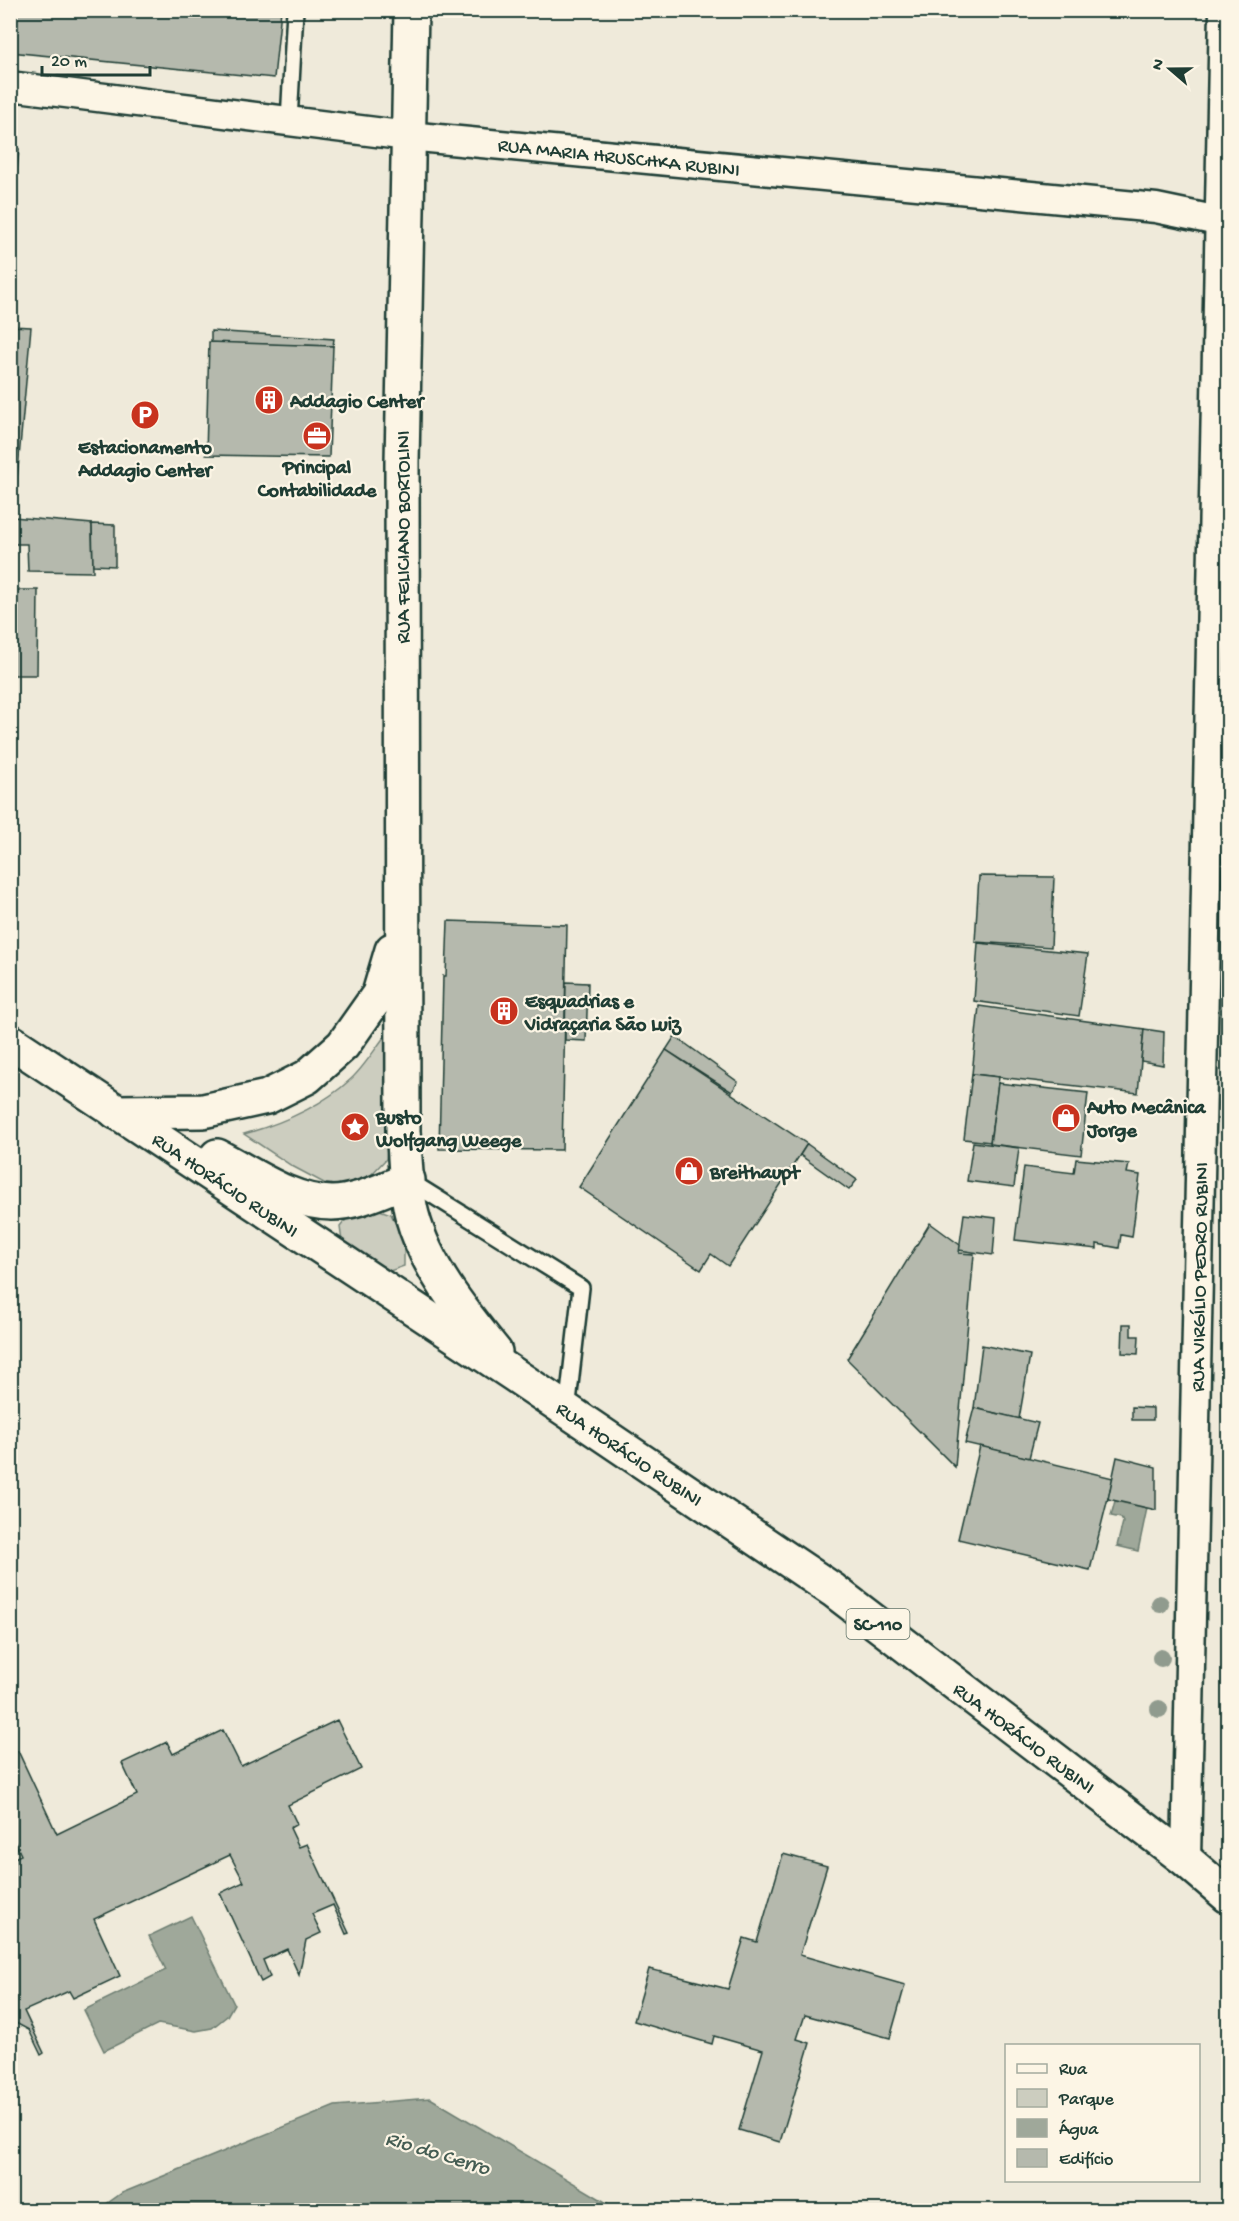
<svg xmlns="http://www.w3.org/2000/svg" width="1239" height="2221" font-family="'Gochi Hand',sans-serif">
<style>
.green{fill:#cccdbf;stroke:#76857a;stroke-width:1.5}
.water{fill:#9fa89a;stroke:#6c7d71;stroke-width:1.5}
.building{fill:#b5b9ad;stroke:#1f3d34;stroke-width:1.5}
.lines{fill:none;stroke-linecap:round;stroke-linejoin:round}
.service-casing{stroke:#1f3d34;stroke-width:20}
.minor-casing{stroke:#1f3d34;stroke-width:33}
.primary-casing{stroke:#1f3d34;stroke-width:38}
.service{stroke:#fcf5e5;stroke-width:15}
.minor{stroke:#fcf5e5;stroke-width:28}
.primary{stroke:#fcf5e5;stroke-width:33}
.tree{fill:#909b8e}
.labels{text-anchor:middle;stroke-width:4.5;stroke-linejoin:round;paint-order:stroke}
.shield{fill:#fcf5e5;stroke:#617469;stroke-width:1.5}
.shield-label{font-size:18px;font-weight:bold;fill:#1f3d34}
.street-label{font-size:20px;fill:#1f3d34;stroke:#fcf5e5}
.poi-label{font-size:20px;font-weight:bold;fill:#1f3d34;stroke:#fcf5e5;text-anchor:start}
.water-label{font-size:21px;font-style:italic;fill:#455d53;stroke:#fcf5e5}
</style>
<rect width="100%" height="100%" fill="#efeada"/>
<filter id="ink" filterUnits="userSpaceOnUse"><feTurbulence type="fractalNoise" baseFrequency=".0167" numOctaves="2"/><feDisplacementMap in="SourceGraphic" scale="12" xChannelSelector="R" yChannelSelector="G"/><feConvolveMatrix kernelMatrix="1 2 1 2 8 2 1 2 1" color-interpolation-filters="sRGB"/></filter>
<g filter="url(#ink)">
<!-- green -->
<g class="green">
<path d="M388 1032 389 1136 386 1159 370 1176 345 1187 324 1183 292 1166 244 1134C283 1123 321 1107 351 1079 365 1066 376 1047 388 1032Z"/>
<path d="M374 1208 391 1214 404 1242V1266L387 1272 343 1248 340 1227 353 1211Z"/>
</g>
<!-- water -->
<g class="water">
<path d="M1115 1501 1147 1508 1138 1551 1117 1546 1123 1522 1121 1518 1111 1516Z"/>
<path d="M191 1916 234 2004 227 2016 212 2028 196 2031 158 2024 104 2051 84 2010 166 1970 149 1936Z"/>
<path d="M430 2098 619 2210H98L122 2193 335 2106Z"/>
</g>
<!-- building -->
<g class="building">
<path d="M10 10H281L274 78 10 52Z"/>
<path d="M10 148 19 149 10 248Z"/>
<path d="M10 326 31 327 14 512 10 511Z"/>
<path d="M211 331 334 339 333 346 211 343Z"/>
<path d="M209 342 333 346 329 457 206 455Z"/>
<path d="M13 517 92 524 93 572 28 571 27 544H12Z"/>
<path d="M92 524 115 525V566L93 565Z"/>
<path d="M10 590H38L37 675H10Z"/>
<path d="M979 876 1054 877 1051 947 975 942Z"/>
<path d="M448 921 567 925 562 1150 439 1149 443 976H446Z"/>
<path d="M978 943 1088 954 1079 1016 974 1001Z"/>
<path d="M566 982 588 983 586 1041 565 1040Z"/>
<path d="M979 1006 1144 1029 1138 1093 972 1074Z"/>
<path d="M1144 1029 1164 1032 1163 1065 1141 1061Z"/>
<path d="M675 1036 738 1082 732 1092 666 1050Z"/>
<path d="M666 1050 807 1144 728 1266 711 1254 701 1270 579 1187Z"/>
<path d="M972 1074 999 1077 990 1142 964 1139Z"/>
<path d="M998 1083 1088 1093 1081 1155 990 1144Z"/>
<path d="M973 1142 1019 1148 1014 1187 967 1181Z"/>
<path d="M807 1144 857 1180 849 1190 800 1155Z"/>
<path d="M1076 1159 1129 1164 1127 1173 1140 1175 1132 1237 1121 1235 1119 1248 1097 1244V1249L1015 1240 1024 1167 1074 1173Z"/>
<path d="M964 1214 996 1218 993 1255 959 1250Z"/>
<path d="M930 1223 960 1245 959 1253 974 1254 955 1467 847 1359Z"/>
<path d="M1123 1324H1131V1336H1139L1138 1354 1122 1353Z"/>
<path d="M982 1345 1030 1355 1019 1419 974 1408Z"/>
<path d="M1132 1407 1153 1408V1420H1132Z"/>
<path d="M974 1408 1038 1423 1029 1458 965 1443Z"/>
<path d="M980 1446 1113 1478 1090 1570 958 1539Z"/>
<path d="M1117 1457 1156 1467V1510L1108 1499Z"/>
<path d="M337 1720 361 1769 288 1805 297 1824 290 1828 299 1847 307 1844 349 1933 346 1934 333 1905 312 1914 321 1933 306 1940 299 1975 287 1949 263 1960 270 1977 261 1982 220 1893 244 1882 230 1855 94 1919 120 1976 73 1998 69 1991 24 2011 44 2053 41 2055 29 2030 10 2020V1860L21 1855 10 1832V1754L18 1751 57 1834 137 1795 122 1763 167 1742 173 1754 223 1730 241 1766Z"/>
<path d="M783 1854 827 1866 800 1955 905 1985 890 2038 805 2015 797 2039 810 2043 780 2142 739 2130 763 2050 714 2036 712 2044 634 2021 649 1969 728 1989 744 1938 757 1942Z"/>
</g>
<g class="lines">
<!-- service casing -->
<g class="service-casing">
<g id="service">
<path d="M289 121 295 10"/>
<path d="M408 1180 581 1288 567 1411"/>
</g>
</g>
<!-- minor casing -->
<g class="minor-casing">
<g id="minor">
<path d="M10 86 408 136 1156 208 1228 223"/>
<path d="M1186 1860 1224 10"/>
</g>
</g>
<!-- primary casing -->
<g class="primary-casing">
<g id="primary">
<path d="M411 10 402 462 403 1132C406 1159 405 1189 412 1215 426 1267 461 1310 495 1352"/>
<path d="M10 1041 513 1374 833 1590 1186 1860 1228 1896"/>
<path d="M116 1112 203 1111 267 1097 307 1077 343 1045 379 994 392 950"/>
<path d="M217 1156C252 1174 291 1203 332 1203 357 1203 385 1188 408 1180"/>
</g>
</g>
<!-- service -->
<use href="#service" class="service"/>
<!-- minor -->
<use href="#minor" class="minor"/>
<!-- primary -->
<use href="#primary" class="primary"/>
</g>
<!-- trees -->
<g class="tree">
<circle cx="1160" cy="1604" r="9"/>
<circle cx="1161" cy="1658" r="9"/>
<circle cx="1159" cy="1709" r="9"/>
</g>
</g>
<!-- icons -->
<defs>
<g id="building-disc" transform="scale(1.5)"><circle r="9.5" fill="#c8321e" stroke="#fcf5e5"/><path d="M-4-6H4V6H1V3H-1V6H-4ZM-2.5-4.3h1.7v1.8h-1.7ZM.8-4.3h1.7v1.8H.8ZM-2.5-1h1.7V.8h-1.7ZM.8-1h1.7V.8H.8Z" fill="#fff"/></g>
<g id="parking-disc" transform="scale(1.5)"><circle r="9.5" fill="#c8321e" stroke="#fcf5e5"/><path d="M-3.5-5.5H1a3.5 3.5 0 0 1 0 7H-1V5.5H-3.5ZM-1-3.4V-.6H.8a1.4 1.4 0 0 0 0-2.8Z" fill="#fff"/></g>
<g id="office-disc" transform="scale(1.5)"><circle r="9.5" fill="#c8321e" stroke="#fcf5e5"/><path d="M-6-3h4V-5.5h4V-3h4V5H-6ZM-1-4.5V-3h2v-1.5ZM-6 0V1H6V0Z" fill="#fff"/></g>
<g id="shop-disc" transform="scale(1.5)"><circle r="9.5" fill="#c8321e" stroke="#fcf5e5"/><path d="M-5-2.5h2.3a2.7 3.5 0 0 1 5.4 0H5L5.5 6h-11ZM-1.5-2.5h3a1.5 2.3 0 0 0-3 0Z" fill="#fff"/></g>
<g id="sight-disc" transform="scale(1.5)"><circle r="9.5" fill="#c8321e" stroke="#fcf5e5"/><path d="M0-6L1.8-2.2L6-1.7L2.9 1.2L3.7 5.4L0 3.3L-3.7 5.4L-2.9 1.2L-6-1.7L-1.8-2.2Z" fill="#fff"/></g>
</defs>
<g fill-rule="evenodd">
<use href="#building-disc" x="269" y="400"/>
<use href="#parking-disc" x="145" y="415"/>
<use href="#office-disc" x="317" y="436"/>
<use href="#building-disc" x="504" y="1011"/>
<use href="#shop-disc" x="1066" y="1118"/>
<use href="#sight-disc" x="355" y="1127"/>
<use href="#shop-disc" x="689" y="1171"/>
</g>
<g class="labels">
<!-- shield labels -->
<rect class="shield" x="846.5" y="1609" width="63" height="30" rx="4.5"/>
<g class="shield-label">
<text x="878" y="1630">SC-110</text>
</g>
<!-- street labels -->
<g class="street-label">
<text transform="translate(619 156) rotate(6)" y="7">RUA MARIA HRUSCHKA RUBINI</text>
<text transform="translate(402 537) rotate(-90)" y="7">RUA FELICIANO BORTOLINI</text>
<text transform="translate(226 1184) rotate(34)" y="7">RUA HORÁCIO RUBINI</text>
<text transform="translate(1198 1277) rotate(-89)" y="7">RUA VIRGÍLIO PEDRO RUBINI</text>
<text transform="translate(630 1453) rotate(34)" y="7">RUA HORÁCIO RUBINI</text>
<text transform="translate(1025 1737) rotate(37)" y="7">RUA HORÁCIO RUBINI</text>
</g>
<!-- poi labels -->
<g class="poi-label">
<text x="290" y="407">Addagio Center</text>
<text x="145" y="453" text-anchor="middle">Estacionamento<tspan x="145" dy="23">Addagio Center</tspan></text>
<text x="317" y="473" text-anchor="middle">Principal<tspan x="317" dy="23">Contabilidade</tspan></text>
<text x="525" y="1007">Esquadrias e<tspan x="525" dy="23">Vidraçaria São Luiz</tspan></text>
<text x="1087" y="1113">Auto Mecânica<tspan x="1087" dy="23">Jorge</tspan></text>
<text x="376" y="1123">Busto<tspan x="376" dy="23">Wolfgang Weege</tspan></text>
<text x="710" y="1178">Breithaupt</text>
</g>
<!-- water labels -->
<g class="water-label">
<text transform="translate(438 2152) rotate(17)" y="7">Rio do Cerro</text>
</g>
</g>
<!-- margin -->
<rect width="1239" height="2221" fill="none" stroke="#fcf5e5" stroke-width="36"/>
<rect x="18" y="18" width="1203" height="2185" fill="none" stroke="#1f3d34" stroke-width="2" filter="url(#ink)"/>
<!-- legend -->
<rect x="1005" y="2044" width="195" height="138" fill="#fcf5e5" stroke="#a4ab9e" stroke-width="1.5"/>
<rect x="1017" y="2064" width="30" height="9" fill="#fcf5e5" stroke="#a4ab9e" stroke-width="1.5"/>
<text x="1059" y="2074" font-size="18" fill="#1f3d34">Rua</text>
<rect x="1017" y="2089" width="30" height="18" fill="#cccdbf" stroke="#a4ab9e" stroke-width="1.5"/>
<text x="1059" y="2104" font-size="18" fill="#1f3d34">Parque</text>
<rect x="1017" y="2119" width="30" height="18" fill="#9fa89a" stroke="#a4ab9e" stroke-width="1.5"/>
<text x="1059" y="2134" font-size="18" fill="#1f3d34">Água</text>
<rect x="1017" y="2149" width="30" height="18" fill="#b5b9ad" stroke="#a4ab9e" stroke-width="1.5"/>
<text x="1059" y="2164" font-size="18" fill="#1f3d34">Edifício</text>
<!-- north arrow -->
<g transform="translate(1170 69) rotate(290)" stroke="#fcf5e5" stroke-width="4.5" paint-order="stroke">
<path d="M0-4.5L10 22L0 15L-10 22Z" fill="#1f3d34"/>
<text y="-9" font-size="16" font-weight="bold" text-anchor="middle" fill="#1f3d34">N</text>
</g>
<!-- scale -->
<path d="M42 66v9h108v-9" fill="none" stroke="#1f3d34" stroke-width="3"/>
<text x="51" y="66" font-size="18" fill="#1f3d34" stroke="#fcf5e5" stroke-width="4.5" paint-order="stroke">20 m</text>
</svg>
